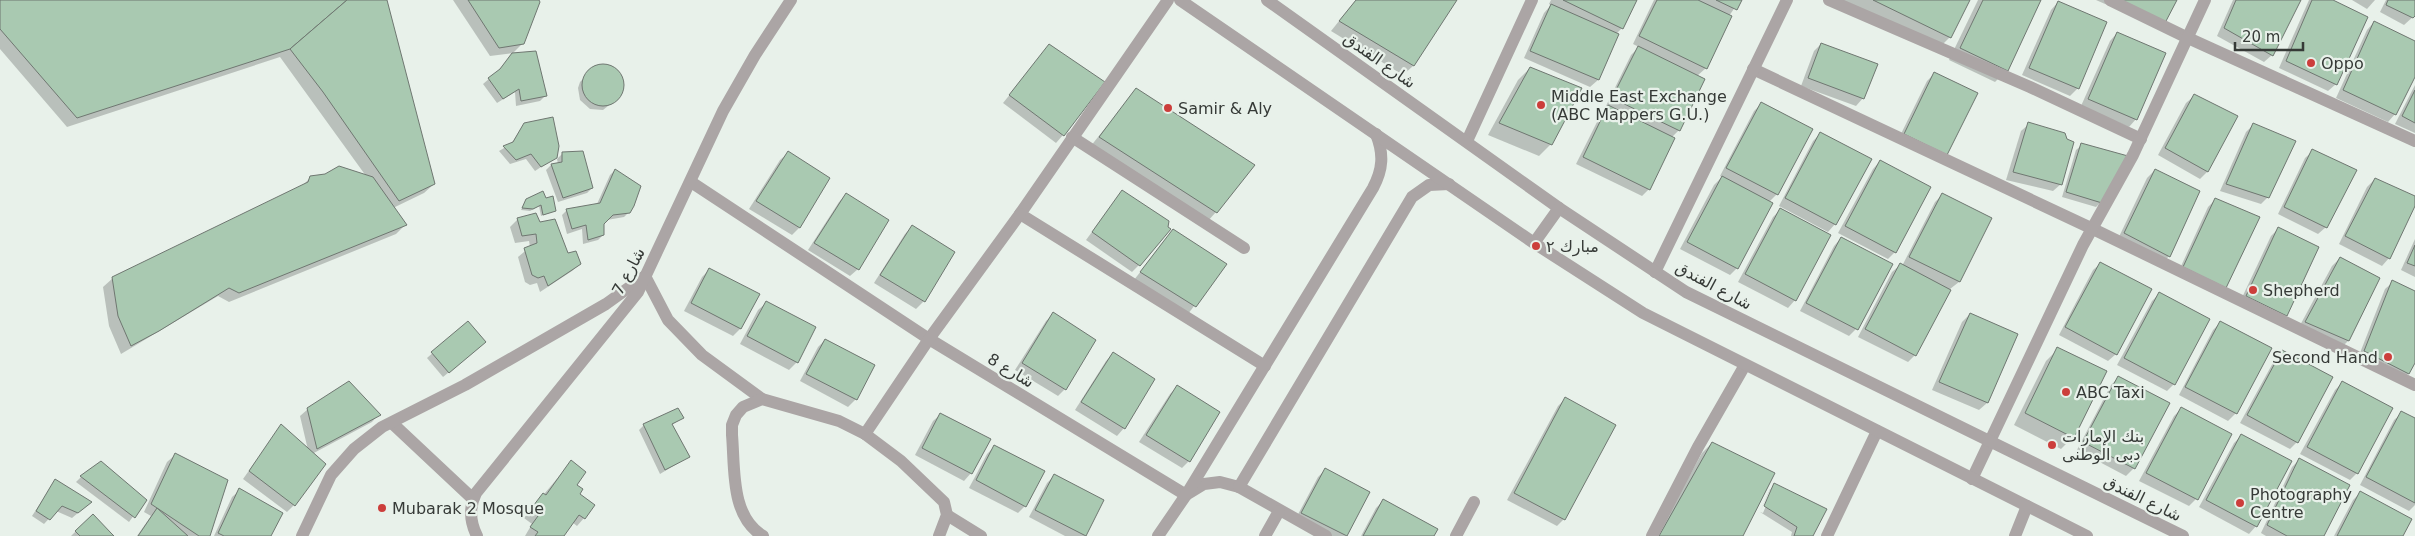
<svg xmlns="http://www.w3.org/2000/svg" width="2415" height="536" font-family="'DejaVu Sans','Noto Naskh Arabic',sans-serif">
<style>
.shadow{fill:#0003;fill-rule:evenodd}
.building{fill:#a9c9b1;stroke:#6f7771}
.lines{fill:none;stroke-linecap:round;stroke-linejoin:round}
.minor{stroke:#aba5a5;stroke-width:12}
.tertiary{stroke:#aba5a5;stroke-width:12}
.poi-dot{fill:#cc3e3b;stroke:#e8f1ea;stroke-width:2}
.labels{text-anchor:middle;stroke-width:4.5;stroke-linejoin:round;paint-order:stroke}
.street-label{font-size:16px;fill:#363a37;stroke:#e8f1ea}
.poi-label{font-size:16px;fill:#363a37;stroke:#e8f1ea;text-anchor:start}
</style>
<rect width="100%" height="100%" fill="#e8f1ea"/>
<!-- shadow -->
<g class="shadow">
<path d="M0 0H386L434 184 424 193 393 208 405 225 396 234 229 302 218 296 121 354 109 326 103 287 113 278 301 187 311 177 366 176 280 57 67 127 0 49Z"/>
<path d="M453 0H538L523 43 513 53 490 56Z"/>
<path d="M1356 0H1455L1413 66 1403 75 1331 31Z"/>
<path d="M1551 0H1635L1622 28 1616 34H1618L1598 80 1590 87 1524 58 1544 13 1551 5 1549 4Z"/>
<path d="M1654 0H1740L1729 16 1706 68 1697 76 1679 130 1672 137 1649 189 1642 196 1576 164 1601 114 1608 107 1606 106 1631 55 1639 47 1633 44Z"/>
<path d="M1837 0H1968L1950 37 1938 49Z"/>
<path d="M1978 0H2038L2007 70 1995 82 1949 60Z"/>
<path d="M2096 0H2109L2105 4Z"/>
<path d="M2233 0H2300L2272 55 2264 62 2217 36Z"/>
<path d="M2309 0H2330L2336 84 2328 91 2279 68Z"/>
<path d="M2352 0H2375L2367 9Z"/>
<path d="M2386 0H2415V15L2404 25 2380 12Z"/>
<path d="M2058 2 2078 88 2070 96 2022 75 2051 10Z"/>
<path d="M2374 22 2415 42V74L2395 114 2388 122 2336 98 2367 30Z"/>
<path d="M2117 33 2136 119 2129 127 2081 106 2110 41Z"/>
<path d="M1821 44 1863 98 1856 106 1801 86 1814 51Z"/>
<path d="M1049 46 1063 135 1056 143 1003 103Z"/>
<path d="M512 54 545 96 540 101 516 106 515 92 497 103 483 84 497 72Z"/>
<path d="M608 66 619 73 623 85 619 97 603 110 590 109 580 100 578 88 580 82 595 67Z"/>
<path d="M1530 68 1551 144 1539 156 1488 135 1518 80Z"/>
<path d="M1935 73 1976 93 1897 142 1927 81Z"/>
<path d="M2415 85V133L2395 124Z"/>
<path d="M1136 90 1216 212 1207 222 1090 147Z"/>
<path d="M2194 96 2207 172 2200 179 2158 155 2186 103Z"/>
<path d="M1761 104 1811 130 1777 194 1769 202 1737 268 1730 275 1680 249 1714 185 1722 177 1720 176 1754 111Z"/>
<path d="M524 124 556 157 535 171 526 159 510 164 499 151 511 144Z"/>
<path d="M2029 124 2061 184 2053 191 2006 180 2021 131Z"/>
<path d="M2253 125 2268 197 2261 204 2220 191 2246 132Z"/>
<path d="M1820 134 1835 224 1828 232 1779 206 1813 141Z"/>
<path d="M2082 145 2101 202 2096 207 2062 197 2076 150Z"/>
<path d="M2313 151 2326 227 2318 234 2278 214 2305 158Z"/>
<path d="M788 153 828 179 799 228 792 235 749 209 780 160Z"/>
<path d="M562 154 592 188 587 193 558 202 546 170 551 165 558 164 557 159Z"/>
<path d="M1880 161 1895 252 1888 259 1838 233 1873 169Z"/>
<path d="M615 170 629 212 624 217 607 220 602 223 603 235 598 240 583 244 582 229 567 234 562 215 567 210 597 204 610 175Z"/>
<path d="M2155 170 2169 256 2162 264 2117 241 2147 178Z"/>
<path d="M2375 179 2415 198V203L2389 258 2382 266 2339 244 2367 187Z"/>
<path d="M1122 191 1139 265 1132 272 1086 240Z"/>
<path d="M846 194 858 269 850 276 808 250 839 202Z"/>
<path d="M1942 195 1990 219 1959 282 1950 289 1915 355 1908 362 1858 337 1892 272 1900 265 1902 266 1935 202Z"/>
<path d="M2216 199 2258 218 2177 275 2208 207Z"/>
<path d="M526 200H545L555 211 541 216 539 206 530 211 521 210Z"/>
<path d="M1780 210 1795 300 1788 308 1738 282 1773 217Z"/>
<path d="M518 219 539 223 568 254 580 264 572 271 540 292 537 283 530 285 525 282 518 257 530 247 529 241 515 243 510 227Z"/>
<path d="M912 227 953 253 924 301 916 309 874 283 905 234Z"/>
<path d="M2278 229 2286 316 2279 323 2239 304 2271 236Z"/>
<path d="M1841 238 1856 329 1849 336 1800 311 1834 246Z"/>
<path d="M1166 239 1226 264 1188 314 1134 280Z"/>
<path d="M2415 239V277L2401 270Z"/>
<path d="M2340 258 2348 341 2341 348 2298 329 2332 266Z"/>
<path d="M2101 263 2116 354 2108 361 2059 335 2093 270Z"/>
<path d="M710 269 758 294 740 329 733 336 684 311 702 277Z"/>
<path d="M2393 282 2415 293V361L2408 374 2401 381 2358 358 2385 289Z"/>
<path d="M2159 294 2174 384 2167 391 2117 365 2152 301Z"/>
<path d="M766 303 797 362 789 370 740 344 758 310Z"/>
<path d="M1054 314 1065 389 1058 396 1015 370 1046 321Z"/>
<path d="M1970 314 2017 334 1987 403 1979 410 1932 390 1962 322Z"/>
<path d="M468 322 480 347 443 377 427 358Z"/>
<path d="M2220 323 2270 349 2236 413 2228 421 2179 395 2213 330Z"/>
<path d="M825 340 874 365 856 399 848 407 800 381 818 347Z"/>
<path d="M2058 349 2073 437 2061 449 2014 425 2046 361Z"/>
<path d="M2282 351 2297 442 2290 449 2240 423 2275 359Z"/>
<path d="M1113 354 1124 428 1117 436 1075 410 1106 361Z"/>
<path d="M2118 378 2168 404 2134 468 2126 476 2077 450 2111 385Z"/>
<path d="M2342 383 2357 473 2350 480 2300 454 2335 390Z"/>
<path d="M1178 386 1189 461 1182 468 1139 442 1170 394Z"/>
<path d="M1565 399 1564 519 1557 526 1507 500 1558 406Z"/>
<path d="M308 409 379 414 372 422 312 454 294 505 287 512 243 479 281 426 308 450 300 416Z"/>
<path d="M2181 409 2196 499 2189 506 2139 481 2174 416Z"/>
<path d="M2402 413 2415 420V505L2409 511 2360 485 2394 420Z"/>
<path d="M941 414 971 473 964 481 915 455 933 421Z"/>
<path d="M682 418 672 425 688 457 660 474 639 430 644 425Z"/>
<path d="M2241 436 2256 526 2249 534 2199 507 2234 443Z"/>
<path d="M1712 443 1741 536H1656L1702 453Z"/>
<path d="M994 447 1025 506 1018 513 969 488 987 454Z"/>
<path d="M175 455 208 536H137L151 516 144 512 167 462Z"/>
<path d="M2299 460 2322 536H2266L2261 533 2292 467Z"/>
<path d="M571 462 584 518 577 526 572 522 562 536H525L532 524 524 518Z"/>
<path d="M1325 470 1369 493 1345 536H1324L1295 520 1318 477Z"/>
<path d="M1054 476 1085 535 1084 536H1065L1029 517 1047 483Z"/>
<path d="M81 477 145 500 129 522 76 482Z"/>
<path d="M55 481 85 507 72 518 56 511 44 524 32 516Z"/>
<path d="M1775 485 1812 536H1791L1792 532 1760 512 1770 490ZM1770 489H1773L1763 513 1760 512Z"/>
<path d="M240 490 270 536H214L232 497Z"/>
<path d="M2360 493 2401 536H2334L2353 500Z"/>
<path d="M1384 500 1433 536H1361L1376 508Z"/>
<path d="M93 516 112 536H71L75 532Z"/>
</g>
<!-- building -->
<g class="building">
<path d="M0 0H347L290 49 77 118 0 29Z"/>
<path d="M347 0H387L435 184 399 201 323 92 290 49Z"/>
<path d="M468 0H539L540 2 524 44 499 48Z"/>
<path d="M1356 0H1457L1414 66 1339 21Z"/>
<path d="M1563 0H1637L1623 29Z"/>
<path d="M1657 0H1698L1732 16 1707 69 1639 36Z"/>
<path d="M1716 0H1742L1737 10Z"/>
<path d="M1873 0H1970L1951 38Z"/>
<path d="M1983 0H2041L2008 71 1960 48Z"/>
<path d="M2119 0H2177L2165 23Z"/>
<path d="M2236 0H2301L2273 56 2224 28Z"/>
<path d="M2312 0H2333L2368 17 2337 85 2286 61Z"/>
<path d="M2388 0H2415V16L2413 18 2386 5Z"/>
<path d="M2058 1 2107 22 2079 89 2029 68Z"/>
<path d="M1551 4 1619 34 1599 80 1530 51Z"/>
<path d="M2374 21 2415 41V77L2396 115 2343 90Z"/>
<path d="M2117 32 2166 53 2137 120 2088 99Z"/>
<path d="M1821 43 1878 64 1864 99 1808 78Z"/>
<path d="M1049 44 1105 82 1064 136 1009 95Z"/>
<path d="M1638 46 1705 79 1680 131 1612 98Z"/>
<path d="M536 51 547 96 521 101 519 89 503 99 488 78 500 69 512 53Z"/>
<circle cx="603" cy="85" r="21"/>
<path d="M1530 67 1582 88 1552 145 1499 123Z"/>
<path d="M1934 72 1978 93 1947 155 1904 134Z"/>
<path d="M1136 88 1255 165 1217 213 1099 137Z"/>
<path d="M2415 90V123L2402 116Z"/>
<path d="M2194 94 2238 116 2208 172 2165 148Z"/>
<path d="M1761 102 1813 129 1778 195 1726 168Z"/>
<path d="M1608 105 1675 138 1650 190 1583 157Z"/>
<path d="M553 117 559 146 557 158 541 167 531 154 516 160 503 146 513 142 524 123Z"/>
<path d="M2028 122 2065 133 2067 139 2074 142 2062 185 2013 172Z"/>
<path d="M2253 123 2296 141 2269 198 2226 184Z"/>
<path d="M1820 132 1872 159 1836 225 1785 198Z"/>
<path d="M2081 143 2128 156 2102 203 2066 192Z"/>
<path d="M2312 149 2357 170 2327 228 2284 207Z"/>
<path d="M583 151 593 188 563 198 551 164 562 162V152Z"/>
<path d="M788 151 830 178 800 228 756 201Z"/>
<path d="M1880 160 1931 187 1896 253 1845 226Z"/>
<path d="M339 166 373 177 407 225 239 293 229 288 159 331 131 346 118 316 112 277 308 182 310 176 325 174Z"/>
<path d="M615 169 641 186 634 206 630 213 613 215 604 224V235L588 240 586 225 572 229 566 209 600 203Z"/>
<path d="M2155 169 2200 191 2170 257 2124 233Z"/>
<path d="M1722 176 1773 203 1738 269 1687 242Z"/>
<path d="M2375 178 2415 196V206L2390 259 2345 236Z"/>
<path d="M1122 190 1169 221 1168 227 1171 229 1140 266 1092 232Z"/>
<path d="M543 191 546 198 553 196 556 211 543 215 541 205 533 209 522 208 526 199Z"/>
<path d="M846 193 889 220 859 270 814 243Z"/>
<path d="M1942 193 1992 218 1960 282 1909 257Z"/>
<path d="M2215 198 2260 217 2226 288 2183 267Z"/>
<path d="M1780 208 1831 235 1796 301 1745 274Z"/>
<path d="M536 213 540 222 555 219 568 253 576 251 581 264 548 286 544 276 538 278 532 275 524 248 537 243 536 234 522 236 517 218Z"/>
<path d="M912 225 955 252 925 302 880 275Z"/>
<path d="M2278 227 2319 247 2287 316 2246 296Z"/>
<path d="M1173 229 1227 264 1196 307 1140 272Z"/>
<path d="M1841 237 1893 264 1858 330 1806 303Z"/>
<path d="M2415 245V266L2407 263Z"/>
<path d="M2340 257 2380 278 2349 341 2305 322Z"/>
<path d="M2100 262 2152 289 2117 355 2065 327Z"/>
<path d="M1900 263 1951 290 1916 356 1865 329Z"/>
<path d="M709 268 760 294 741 329 691 303Z"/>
<path d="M2392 280 2415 291V363L2409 374 2364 351Z"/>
<path d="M2159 292 2210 319 2175 385 2124 358Z"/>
<path d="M766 301 816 327 798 363 747 336Z"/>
<path d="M1053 312 1096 340 1066 390 1022 363Z"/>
<path d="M1970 313 2018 334 1988 403 1939 382Z"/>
<path d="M468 321 486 342 449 373 431 352Z"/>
<path d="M2220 321 2272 348 2237 414 2185 387Z"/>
<path d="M825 339 875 365 857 400 806 374Z"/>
<path d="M2057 347 2107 371 2074 438 2025 413Z"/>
<path d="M2282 350 2333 377 2298 443 2247 415Z"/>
<path d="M1113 352 1155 379 1125 429 1081 402Z"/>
<path d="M2118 376 2170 403 2135 469 2083 442Z"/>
<path d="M349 381 381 415 317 449 307 408Z"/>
<path d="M2342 381 2393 408 2358 474 2307 447Z"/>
<path d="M1177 385 1220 412 1190 462 1146 435Z"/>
<path d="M1565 397 1616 425 1565 520 1514 493Z"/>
<path d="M2181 407 2232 434 2198 500 2146 473Z"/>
<path d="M678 408 684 418 672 424 690 457 665 470 643 424Z"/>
<path d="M2401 411 2415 418V503L2366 477Z"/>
<path d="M940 413 991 439 972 474 922 448Z"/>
<path d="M281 424 326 464 295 506 249 471Z"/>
<path d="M2241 434 2292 461 2257 527 2206 500Z"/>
<path d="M1712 442 1775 473 1743 536H1659Z"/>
<path d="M994 445 1045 471 1026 507 976 480Z"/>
<path d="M175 453 228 480 210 536H199L151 504Z"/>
<path d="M2299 458 2350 485 2324 536H2287L2267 525Z"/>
<path d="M571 460 586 472 577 485 583 489 580 494 595 505 585 519 579 515 564 536H535L538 532 530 527 538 516 530 510 543 493 546 495Z"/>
<path d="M101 461 147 500 135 518 80 476Z"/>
<path d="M1325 468 1370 492 1347 536 1301 513Z"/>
<path d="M1054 474 1104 500 1086 536 1035 510Z"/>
<path d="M55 479 92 502 78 513 62 506 50 520 36 511Z"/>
<path d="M1774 483 1827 509 1813 536H1794L1797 527 1764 506Z"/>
<path d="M239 488 283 513 271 536H224L218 533Z"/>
<path d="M2360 491 2412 519 2403 536H2337Z"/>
<path d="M1383 499 1438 529 1434 536H1363Z"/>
<path d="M157 508 188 536H138Z"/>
<path d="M93 514 111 533 114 536H80L75 531Z"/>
</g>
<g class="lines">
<!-- minor -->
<g class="minor">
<path d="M1168 0 1020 214 1265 366"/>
<path d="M1829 0 2030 87 2141 139"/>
<path d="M2110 0 2188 38 2415 141"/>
<path d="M1753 69 2093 229 2415 385"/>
<path d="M1072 137 1244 248"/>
<path d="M1467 141 1532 0"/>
<path d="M691 182 929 339 1186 495 1204 484 1220 482 1239 487 1326 536"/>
<path d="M1655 272 1787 0"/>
<path d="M392 423 473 499"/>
<path d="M865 434 929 339 1020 214"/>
<path d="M1972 479 2083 245 2133 155 2205 0"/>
<path d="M1239 487 1412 197 1429 185 1449 184"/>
<path d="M947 515 981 536"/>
<path d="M302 536 331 475 354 449 382 427 465 385 606 304 645 276 668 320 702 355 762 399"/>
<path d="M477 536C470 522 469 507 476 493L638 292 723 111 755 55 791 0"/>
<path d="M763 536C730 516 735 468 732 435V425L736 415 743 407 762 399 839 421 865 434 901 461 944 502 947 515 939 536"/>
<path d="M1158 536 1186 495 1373 188C1383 169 1384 154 1376 134"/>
<path d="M1265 536 1279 511"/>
<path d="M1456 536 1474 502"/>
<path d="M1652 536 1698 447 1745 365"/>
<path d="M1827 536 1877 431"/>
<path d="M2015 536 2027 506"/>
</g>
<!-- tertiary -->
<g class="tertiary">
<path d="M1180 0 1534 243 1643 313 2087 536"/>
<path d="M1267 0 1559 208 1686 292 2183 536"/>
<path d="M1534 243 1559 208"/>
</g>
</g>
<!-- markers -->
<g class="poi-dot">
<circle cx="2311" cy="63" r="5"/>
<circle cx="1541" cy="105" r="5"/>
<circle cx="1168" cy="108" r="5"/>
<circle cx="1536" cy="246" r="5"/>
<circle cx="2253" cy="290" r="5"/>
<circle cx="2388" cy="357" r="5"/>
<circle cx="2066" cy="392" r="5"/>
<circle cx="2052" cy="445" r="5"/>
<circle cx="2240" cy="503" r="5"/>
<circle cx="382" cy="508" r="5"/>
</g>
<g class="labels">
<!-- street labels -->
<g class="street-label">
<text transform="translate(1380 60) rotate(35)" y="6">شارع الفندق</text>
<text transform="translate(628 271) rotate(-62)" y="6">شارع 7</text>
<text transform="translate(1714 285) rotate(28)" y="6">شارع الفندق</text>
<text transform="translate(1011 370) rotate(31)" y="6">شارع 8</text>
<text transform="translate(2143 498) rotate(26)" y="6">شارع الفندق</text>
</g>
<!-- poi labels -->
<g class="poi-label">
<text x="2321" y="69">Oppo</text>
<text x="1551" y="102">Middle East Exchange<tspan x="1551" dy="18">(ABC Mappers G.U.)</tspan></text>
<text x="1178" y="114">Samir &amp; Aly</text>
<text x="1546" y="252">مبارك ٢</text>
<text x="2263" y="296">Shepherd</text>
<text x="2378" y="363" text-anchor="end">Second Hand</text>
<text x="2076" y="398">ABC Taxi</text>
<text x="2062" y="442">بنك الإمارات<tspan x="2062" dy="18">دبى الوطنى</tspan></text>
<text x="2250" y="500">Photography<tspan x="2250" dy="18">Centre</tspan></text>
<text x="392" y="514">Mubarak 2 Mosque</text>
</g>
</g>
<!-- scale -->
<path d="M2235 42v8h68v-8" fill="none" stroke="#363a37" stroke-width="2.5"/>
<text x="2242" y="42" font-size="15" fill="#363a37" stroke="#e8f1ea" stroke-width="4" paint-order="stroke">20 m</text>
</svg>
